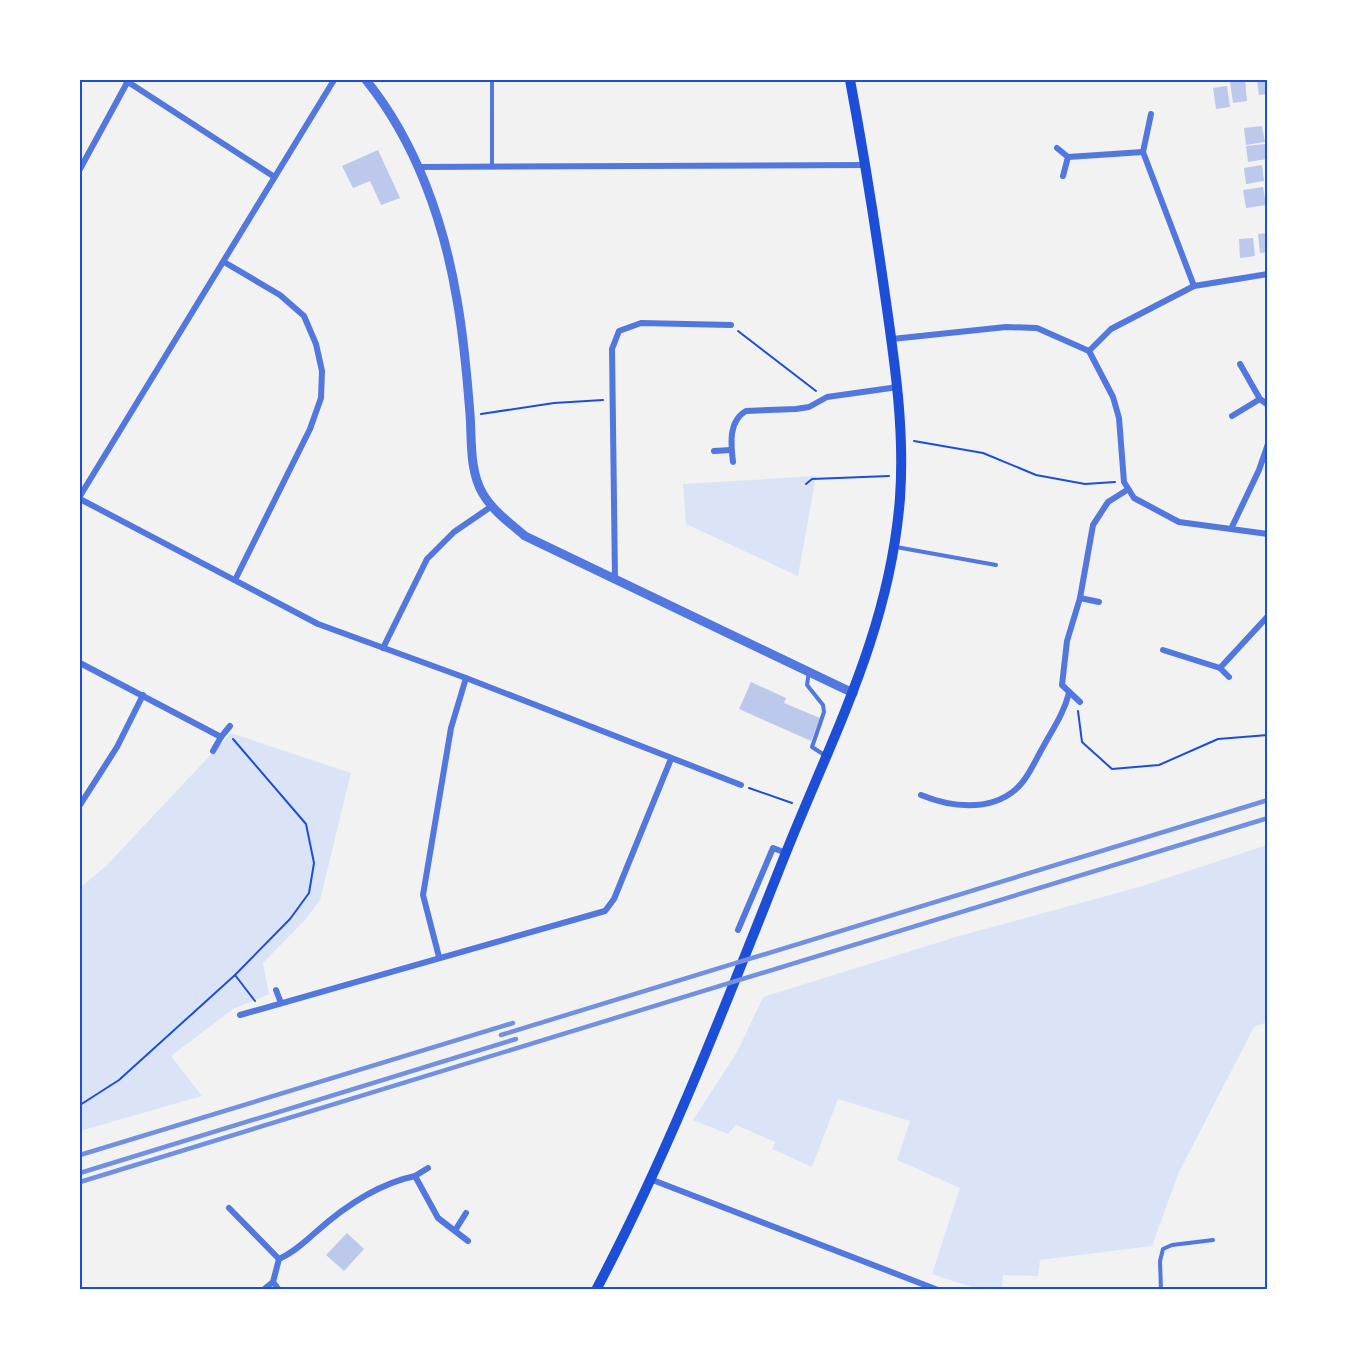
<svg xmlns="http://www.w3.org/2000/svg" width="1347" height="1369" font-family="'Open Sans',sans-serif">
<style>
.green{fill:#dbe4f7}
.building{fill:#bdc9ec}
.lines{fill:none;stroke-linecap:round;stroke-linejoin:round}
.path{stroke:#1d4ed8;stroke-width:2}
.service{stroke:#5277de;stroke-width:4}
.minor{stroke:#5277de;stroke-width:6}
.tertiary{stroke:#5277de;stroke-width:9}
.secondary{stroke:#1d4ed8;stroke-width:10}
.rail{stroke:#7290e2;stroke-width:4.5}
.neatline{fill:none;stroke:#1d4ed8;stroke-width:2}
</style>
<rect width="100%" height="100%" fill="#f2f2f2"/>
<!-- green -->
<g class="green">
<path d="M816 476 798 576 686 524 683 484Z"/>
<path d="M231 733 351 773 320 900 305 920 263 963 269 994 233 1009 171 1056 202 1096 80 1131V888L106 866Z"/>
<path d="M1267 845V1022L1254 1027 1179 1172 1152 1246 1040 1260 1038 1276 1003 1275 1002 1289H978L932 1274 960 1188 897 1160 910 1121 838 1099 812 1167 772 1149 775 1142 736 1125 728 1134 693 1120 737 1052 763 997 959 936 1139 887Z"/>
</g>
<!-- building -->
<g class="building">
<path d="M1245 80 1247 101 1233 103 1230 82Z"/>
<path d="M1257 80H1268V94L1259 95Z"/>
<path d="M1227 86 1230 107 1216 109 1213 88Z"/>
<path d="M1262 126 1265 142 1246 145 1244 128Z"/>
<path d="M1265 144 1267 159 1248 162 1246 146Z"/>
<path d="M378 150 400 198 381 205 370 181 353 188 342 166Z"/>
<path d="M1262 165 1264 181 1246 184 1244 168Z"/>
<path d="M1263 187 1266 205 1246 208 1243 190Z"/>
<path d="M1268 233V252L1260 253 1258 234Z"/>
<path d="M1253 238 1255 256 1240 258 1239 239Z"/>
<path d="M751 682 786 698 784 703 820 718 811 741 739 709Z"/>
<path d="M347 1233 364 1249 344 1271 326 1255Z"/>
</g>
<g class="lines">
<!-- path -->
<g class="path">
<path d="M738 331 816 391"/>
<path d="M481 414 554 403 603 400"/>
<path d="M914 441 983 453 1036 475 1085 484 1115 482"/>
<path d="M806 484 812 479 889 476"/>
<path d="M1078 711 1082 742 1112 769 1159 765 1218 739 1268 735"/>
<path d="M749 788 792 803"/>
<path d="M235 975 255 1001"/>
<path d="M80 1105 119 1080 235 975 290 919 309 893 314 863 306 824 233 739"/>
</g>
<!-- service -->
<g class="service">
<path d="M492 166V80"/>
<path d="M896 547 996 565"/>
<path d="M809 671 807 685 823 705 824 712 812 747 826 756"/>
<path d="M1161 1290 1160 1261 1163 1249 1172 1245 1213 1240"/>
</g>
<!-- minor -->
<g class="minor">
<path d="M125 80 273 176"/>
<path d="M1151 114 1143 152 1194 286"/>
<path d="M1057 148 1068 157 1143 152"/>
<path d="M420 167 866 165"/>
<path d="M80 169 128 81"/>
<path d="M1063 176 1068 157"/>
<path d="M224 262 280 295 304 316 316 344 322 371 321 398 310 429 235 580"/>
<path d="M892 339 1006 327 1037 328 1089 351 1113 397 1119 418 1124 482 1134 498 1179 522 1268 534"/>
<path d="M1089 351 1111 329 1194 286 1268 274"/>
<path d="M1240 364 1260 399 1268 405"/>
<path d="M1232 416 1260 399"/>
<path d="M714 451 731 450"/>
<path d="M733 462C731 445 728 421 746 411L796 409 809 407 827 397 898 387"/>
<path d="M80 496 334 80"/>
<path d="M80 499 318 624 466 678 741 785"/>
<path d="M1231 529 1259 470 1268 444"/>
<path d="M615 578 612 349 619 331 641 323 731 325"/>
<path d="M1080 598 1099 602"/>
<path d="M383 648 427 559 454 532 492 506"/>
<path d="M1163 650 1220 668 1268 616"/>
<path d="M80 663 221 737 230 726"/>
<path d="M1220 668 1229 677"/>
<path d="M1080 702 1062 685 1067 641 1080 598 1093 525 1108 502 1127 490"/>
<path d="M213 751 221 737"/>
<path d="M921 795C950 807 989 812 1015 790 1027 780 1035 761 1043 747 1053 729 1064 713 1069 693"/>
<path d="M80 805 117 747 143 695"/>
<path d="M738 930 773 848 786 853"/>
<path d="M439 957 423 895 451 728 466 678"/>
<path d="M276 990 281 1003"/>
<path d="M240 1015 605 911 614 899 671 759"/>
<path d="M415 1176 428 1168"/>
<path d="M650 1179 938 1290"/>
<path d="M229 1208 279 1259"/>
<path d="M456 1229 466 1213"/>
<path d="M273 1282 279 1290"/>
<path d="M263 1290 273 1282 279 1259C294 1252 303 1243 316 1232 345 1206 377 1184 415 1176L438 1218 468 1241"/>
</g>
<!-- tertiary -->
<path class="tertiary" d="M366 80C416 142 444 222 457 300 464 338 467 376 470 414 472 439 469 471 483 494 493 511 510 523 525 536L853 693"/>
<!-- secondary -->
<path class="secondary" d="M596 1290C671 1148 728 998 787 850 835 731 890 628 900 498 905 427 894 358 884 288 874 218 863 149 850 80"/>
<!-- rail -->
<g class="rail">
<path d="M501 1035 1268 800"/>
<path d="M80 1155 513 1023"/>
<path d="M80 1173 516 1039"/>
<path d="M80 1182 1268 818"/>
</g>
</g>
<!-- border -->
<rect width="1347" height="1369" fill="none" stroke="#ffffff" stroke-width="162"/>
<rect x="81" y="81" width="1185" height="1207" class="neatline"/>
</svg>
